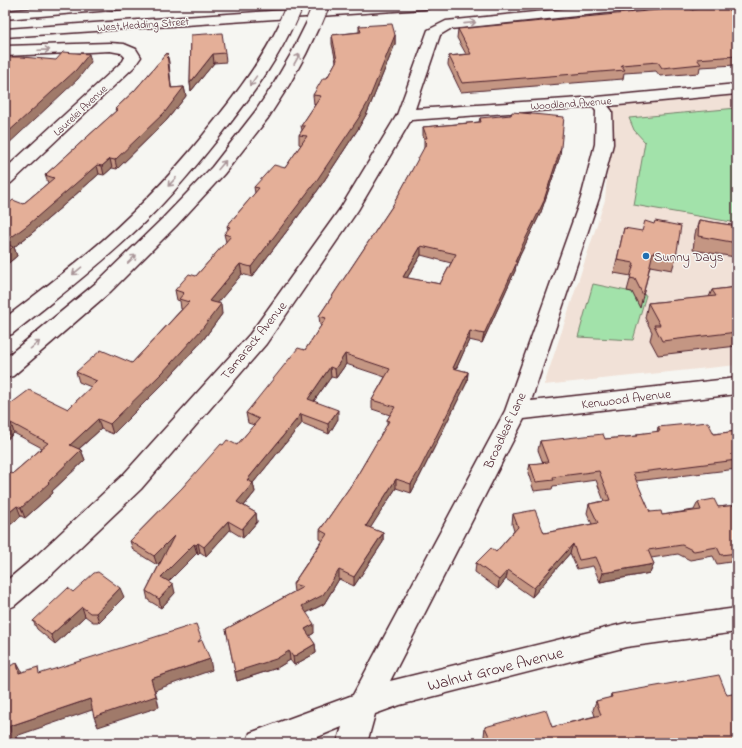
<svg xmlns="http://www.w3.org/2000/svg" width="742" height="748" font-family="'Indie Flower',sans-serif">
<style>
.built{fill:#f1e1d7}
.green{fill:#a2e2aa;stroke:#76806a}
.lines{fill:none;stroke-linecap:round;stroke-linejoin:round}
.minor-casing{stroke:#4a1f2b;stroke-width:3}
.secondary-casing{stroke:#4a1f2b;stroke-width:3}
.motorway-casing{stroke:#4a1f2b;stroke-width:3}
.minor{fill:#f6f6f2;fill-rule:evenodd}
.secondary{fill:#f6f6f2;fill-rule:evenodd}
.motorway{fill:#f6f6f2;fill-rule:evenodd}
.motorway-bridge-casing{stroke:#4a1f2b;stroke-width:18;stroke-linecap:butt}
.motorway-bridge{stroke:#f6f6f2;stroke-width:16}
.wall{fill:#c49683;stroke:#4a1f2b;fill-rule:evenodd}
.shaded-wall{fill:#a07a6a;stroke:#4a1f2b}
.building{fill:#e4af98;stroke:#4a1f2b;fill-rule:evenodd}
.oneway{stroke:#a99598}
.poi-dot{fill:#1f6fb2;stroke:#f6f6f2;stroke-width:1.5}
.labels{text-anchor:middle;stroke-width:3;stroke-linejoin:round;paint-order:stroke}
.far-street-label{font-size:11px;fill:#4a1f2b;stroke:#f6f6f2}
.poi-label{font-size:13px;fill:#4a1f2b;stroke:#f6f6f2;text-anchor:start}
.street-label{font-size:13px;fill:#4a1f2b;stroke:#f6f6f2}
.near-street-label{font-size:16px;fill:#4a1f2b;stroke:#f6f6f2}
</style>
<rect width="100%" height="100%" fill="#f6f6f2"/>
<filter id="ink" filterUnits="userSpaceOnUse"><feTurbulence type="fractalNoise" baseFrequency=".025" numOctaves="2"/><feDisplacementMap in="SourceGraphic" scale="8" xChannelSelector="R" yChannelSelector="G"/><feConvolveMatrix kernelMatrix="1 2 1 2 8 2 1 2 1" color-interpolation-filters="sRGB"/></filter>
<g filter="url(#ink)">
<!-- built -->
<path class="built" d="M737 95V365L544 385 605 200 613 106Z"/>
<!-- green -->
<g class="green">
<path d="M737 108V223L634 205 645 142 634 130 629 118Z"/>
<path d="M593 284 646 295 633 340 578 337Z"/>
</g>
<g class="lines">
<!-- minor casing -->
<g class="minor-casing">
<g id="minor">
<path d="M73 5H130L128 8 123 9 5 19V11Z"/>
<path d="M603 5H652L650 8 645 9 450 29 440 35 415 109 597 97 737 84V94L608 106 612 111 613 144 599 198 531 401 737 378V394L524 419 390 681 626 623 737 608V632L626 647 400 705 375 714 367 743H337L342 727 303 743H246L250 733 353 695 505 411 581 198 595 144 596 111 593 107 411 120 358 210 266 344 141 489 54 572 14 606 5 610V582L36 556 123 475 250 334 340 209 397 115 428 30 446 21Z"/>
<path d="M110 43 124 44 136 49 141 57 134 67 11 183 5 184V169L123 61 125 57 121 53 110 51 5 56V46Z"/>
</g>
</g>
<!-- secondary casing -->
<g class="secondary-casing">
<path id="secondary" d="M360 5H431L429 8 424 9 5 37V29Z"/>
</g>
<!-- motorway casing -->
<g class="motorway-casing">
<g id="motorway">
<path d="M314 18 319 19 321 22 306 54 289 85 268 118 224 174 176 226 110 292 13 376 5 378V358L96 283 163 218 212 167 255 112 273 85 291 54 307 22 309 19Z"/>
<path d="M287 19 292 20 294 23C278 59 255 91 231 122 200 162 168 201 131 235 93 271 52 302 12 334L5 336V318C38 293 71 268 102 241 144 204 182 163 216 119 240 89 263 58 280 23L282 20Z"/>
</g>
</g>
<!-- minor -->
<use href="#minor" class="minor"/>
<!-- secondary -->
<use href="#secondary" class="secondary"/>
<!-- motorway -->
<use href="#motorway" class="motorway"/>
<!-- motorway-bridge casing -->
<g class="motorway-bridge-casing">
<g id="motorway-bridge">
<path d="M314 22 321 5"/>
<path d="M287 23 295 5"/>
</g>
</g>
<!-- motorway-bridge -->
<use href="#motorway-bridge" class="motorway-bridge"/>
</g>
<!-- wall -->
<g class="wall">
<path d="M737 5V65L700 67 699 73 660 76 656 71 624 73 623 79 461 92 448 65 449 56 466 54 457 38 458 29 692 10Z"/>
<path d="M359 26 395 35V44L367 113 358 129 318 190 252 277 242 274 217 303 222 314 203 340 165 382 113 434 101 429 79 449 81 450 85 460 52 491 53 493 25 518 21 516 5 529V473L12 474 42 448 14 433 5 441V408L68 409 91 387 79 382 76 372 132 363 182 309H181L180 301 177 300 175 290 196 276 226 242 224 234 228 230 227 226 255 193 254 187 285 168 301 145 299 144V135L302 130 301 126 315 105 314 104 313 95 327 78 336 62 332 44V35L359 32Z"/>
<path d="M191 35 225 53 226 62 214 63 191 91 190 83Z"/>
<path d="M167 53 171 88 184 87 186 96 166 121 117 169 112 168 104 175 99 174 32 233 14 247 17 256 5 266V207L23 204 48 183 45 175 116 111 115 109 135 90Z"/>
<path d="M480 118 560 156 541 212 520 255 516 265 515 271 482 343 469 340 456 369 468 372 467 382 419 478 411 493 396 488 370 528 383 533V542L354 586 339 579 324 604 306 613 314 633 309 636 315 644 316 653 294 665 290 660 277 668 237 681 226 629 294 592 293 584 322 540H320V530L354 481 387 425V420L390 415 372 409V400L385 377 346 364 336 378 331 377 314 401 338 419 329 434 302 423 253 483 255 492 244 506 256 513 257 522 243 538 230 530 206 556 200 552 198 554 197 553 168 581 175 593 161 608 148 600 146 591 162 559 157 565 133 550 130 541 182 488 223 445H237L254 425 248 423 246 413 305 350 321 326 320 325 319 316 393 205 424 149V139L423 136V127L479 122ZM421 255 451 263 440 284 407 278Z"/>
<path d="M699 220 737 226V250L735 257 693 250 695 234Z"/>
<path d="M624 228 676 257 672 270 650 266 640 308 632 292 627 291 631 276 614 273Z"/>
<path d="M737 287V346L658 355 650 340 652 332 645 318 648 303 709 297 712 290Z"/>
<path d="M658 427 714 434 737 431V469L636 481 650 512 662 515 694 510 698 502 718 507 737 505V561L717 564 713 556 690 560 678 554 651 558 654 564 650 573 600 582 593 566 577 569 570 553 532 597 506 579 498 589 475 572 476 563 496 552 514 531 512 524 513 514 544 533 592 524 587 513 589 504 604 501 596 480 553 486 552 489 534 491 528 473 530 464 543 463 538 450 540 441 605 439 637 436V434L657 432Z"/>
<path d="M73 592 124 597 99 622H93L85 616 55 644 37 629 33 621Z"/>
<path d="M611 694 727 695 737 743H487L484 736 485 727H552L595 716 593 710 596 701 610 698Z"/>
</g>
<!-- shaded-wall -->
<g class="shaded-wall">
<path d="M395 35V44L367 113 358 129 318 190 252 277 251 267Z"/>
<path d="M167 53 169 62 172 97 171 88Z"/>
<path d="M89 54 91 62 78 79 5 147V135Z"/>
<path d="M213 54 214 63 191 91 190 83Z"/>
<path d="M184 87 186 96 166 121 117 169 115 160Z"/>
<path d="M561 147 560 156 541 212 520 255 516 265 515 271 482 343 484 334 515 262Z"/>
<path d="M110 159 112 168 104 175 102 166Z"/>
<path d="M97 165 99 174 32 233 14 247 17 256 5 266V242Z"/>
<path d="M421 246V255L402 286 403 277Z"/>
<path d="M240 264 242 274 211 311 209 301Z"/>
<path d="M221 304 222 314 203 340 165 382 113 434 110 424Z"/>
<path d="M470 331 469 340 452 378 453 368Z"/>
<path d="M345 354 346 364 336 378 335 369Z"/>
<path d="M330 367 331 377 309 408 308 399Z"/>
<path d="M468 372 467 382 419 478 411 493V484Z"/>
<path d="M338 410V419L329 434 328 424Z"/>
<path d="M301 414 302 423 253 483 255 492 239 512 237 502 247 480Z"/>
<path d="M98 419 101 429 73 454 70 445Z"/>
<path d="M11 423 14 433 5 441V427Z"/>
<path d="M81 450 85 460 52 491 53 493 25 518 21 508Z"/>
<path d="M396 479V488L366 535V526Z"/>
<path d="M17 506 21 516 5 529V516Z"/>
<path d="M256 513 257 522 243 538 242 529Z"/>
<path d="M228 521 230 530 206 556 204 547Z"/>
<path d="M383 533V542L354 586V577Z"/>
<path d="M174 536 177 545 157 565 154 556Z"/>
<path d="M198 543 200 552 198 554 196 545Z"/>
<path d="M194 544 197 553 164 586 161 577Z"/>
<path d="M573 544 570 553 532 597 534 588Z"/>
<path d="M654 564 650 573 600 582 603 573Z"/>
<path d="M339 570V579L324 604 302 615V606Z"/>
<path d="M508 570 506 579 498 589 499 580Z"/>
<path d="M173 584 175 593 161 608 159 599Z"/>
<path d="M120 588 124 597 99 622 96 613Z"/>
<path d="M82 607 85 616 55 644 51 635Z"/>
<path d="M314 624V633L306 638 305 629Z"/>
<path d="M315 644 316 653 294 665 293 657Z"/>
<path d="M289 651 290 660 277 668 237 681 235 672Z"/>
<path d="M210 659 212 670 155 690 159 707 98 727 94 717 151 679Z"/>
<path d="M17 663 23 674 19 673Z"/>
<path d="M90 699 95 709 16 736 17 743H12L10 726Z"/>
</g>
<!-- building -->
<g class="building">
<path d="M716 5H737V56L697 59 701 64 662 68 658 62 621 65 625 70 462 83 449 56 471 54 458 29 690 7 692 10Z"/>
<path d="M392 24 395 35 367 104 358 119 317 180 251 267 240 264 209 301 221 304 201 330 163 372 110 424 98 419 70 445 81 450 48 482 49 483 21 508 17 506 5 516V473L7 471 12 474 48 443 11 423 5 427V408L29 390 68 409 97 381 76 372 101 350 132 363 189 302 179 299 184 293 175 290 189 274 196 276 231 236 224 234 230 227 227 226 259 188 254 187 274 165 285 168 307 136 299 135 305 126H301L321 96 313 95 323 78H327L337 60 332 35 361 32 359 26Z"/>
<path d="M222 33 225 53 213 54 190 83 191 35Z"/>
<path d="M63 52 89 54 76 70 5 135V57H22L56 60Z"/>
<path d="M167 53 171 88 184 87 165 112 115 160 110 159 102 166 97 165 29 224 5 242V207L13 200 23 204 54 178 45 175 117 110 115 109 135 90Z"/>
<path d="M512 112 564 117 561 147 543 203 522 246 515 262H517L484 334 470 331 453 368 468 372 420 469 411 484 396 479 366 526 383 533 354 577 339 570 323 595 302 606 314 624 305 629 315 644 293 657 289 651 276 659 235 672 226 629 303 587 293 584 327 534 320 530 354 481 389 421 387 420 395 407 372 400 390 369 345 354 335 369 330 367 308 399 338 410 328 424 301 414 247 480 253 483 237 502 256 513 242 529 228 521 204 547 198 543 196 545 194 544 161 577 173 584 159 599 146 591 174 536 154 556 130 541 182 488 221 444 223 445 227 440 237 445 259 419 246 413 298 348 305 350 326 318 319 316 393 205 426 144 424 138H427L423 127 481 122 480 118 511 115ZM421 246 456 254 440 284 403 277Z"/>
<path d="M699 220 737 226V243L698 236Z"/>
<path d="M645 221 654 224 655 221 681 226 676 257 653 252 643 295 635 279 630 278 634 263 617 260 624 228 642 231Z"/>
<path d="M5 243 13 247 5 254Z"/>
<path d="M737 287V332L662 341 654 325H660L648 303 716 296 712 290Z"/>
<path d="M708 422 714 434 737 431V460L633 473 650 512 661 511 662 515 701 510 698 502 714 499 718 507 737 505V553L721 555 717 547 694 551 682 545 648 550 654 564 603 573 596 557 579 560 573 544 534 588 508 570 499 580 476 563 491 548 496 552 518 527 513 514 535 510 544 533 598 523 589 504 610 500 599 471 553 477 554 480 536 482 530 464 548 462 540 441 603 434 605 439 638 436 637 434 660 431 658 427Z"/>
<path d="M98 572 120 588 96 613H90L82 607 51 635 33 621 68 588 73 592 94 573Z"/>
<path d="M196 624 201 638 198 642 202 640 210 659 151 679 156 696 94 717 90 699 10 726 12 743H5V661H6L7 667 17 663 19 673 38 667 39 674Z"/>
<path d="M719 675 727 695 737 693V743H492L485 727 546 710 552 727 601 715 596 701 612 697 611 694Z"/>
</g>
<!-- one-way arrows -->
<defs><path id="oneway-shaft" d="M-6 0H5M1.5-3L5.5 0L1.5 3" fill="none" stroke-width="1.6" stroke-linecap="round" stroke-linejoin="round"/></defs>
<g class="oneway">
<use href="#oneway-shaft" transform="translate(470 23) rotate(-6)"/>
<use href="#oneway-shaft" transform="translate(44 50) rotate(-2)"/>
<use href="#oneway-shaft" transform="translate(297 59) rotate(-61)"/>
<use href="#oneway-shaft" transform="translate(253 81) rotate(125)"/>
<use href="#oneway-shaft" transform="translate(222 165) rotate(-50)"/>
<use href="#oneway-shaft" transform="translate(172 182) rotate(133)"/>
<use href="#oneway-shaft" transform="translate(132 259) rotate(-44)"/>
<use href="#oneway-shaft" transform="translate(77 271) rotate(140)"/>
<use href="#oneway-shaft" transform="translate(35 345) rotate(-39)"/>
</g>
</g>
<!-- markers -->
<circle class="poi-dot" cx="646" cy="256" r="4"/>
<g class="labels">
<!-- far-street labels -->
<g class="far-street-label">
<text transform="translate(143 24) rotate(-4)" y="4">West Hedding Street</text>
<text transform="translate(571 103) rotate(-4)" y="4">Woodland Avenue</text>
<text transform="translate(80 110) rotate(-43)" y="4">Laurelei Avenue</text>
</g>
<!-- poi labels -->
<g class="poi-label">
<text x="654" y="261">Sunny Days</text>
</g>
<!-- street labels -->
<g class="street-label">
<text transform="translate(253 340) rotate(-51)" y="5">Tamarack Avenue</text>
<text transform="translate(626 398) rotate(-7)" y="5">Kenwood Avenue</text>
<text transform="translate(504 430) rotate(-65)" y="5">Broadleaf Lane</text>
</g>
<!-- near-street labels -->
<g class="near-street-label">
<text transform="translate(495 668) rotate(-14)" y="6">Walnut Grove Avenue</text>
</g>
</g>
<!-- margin -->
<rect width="742" height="748" fill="none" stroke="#f6f6f2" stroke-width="20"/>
<rect x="10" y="10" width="722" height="728" fill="none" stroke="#4a1f2b" stroke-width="1.5" filter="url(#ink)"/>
</svg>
